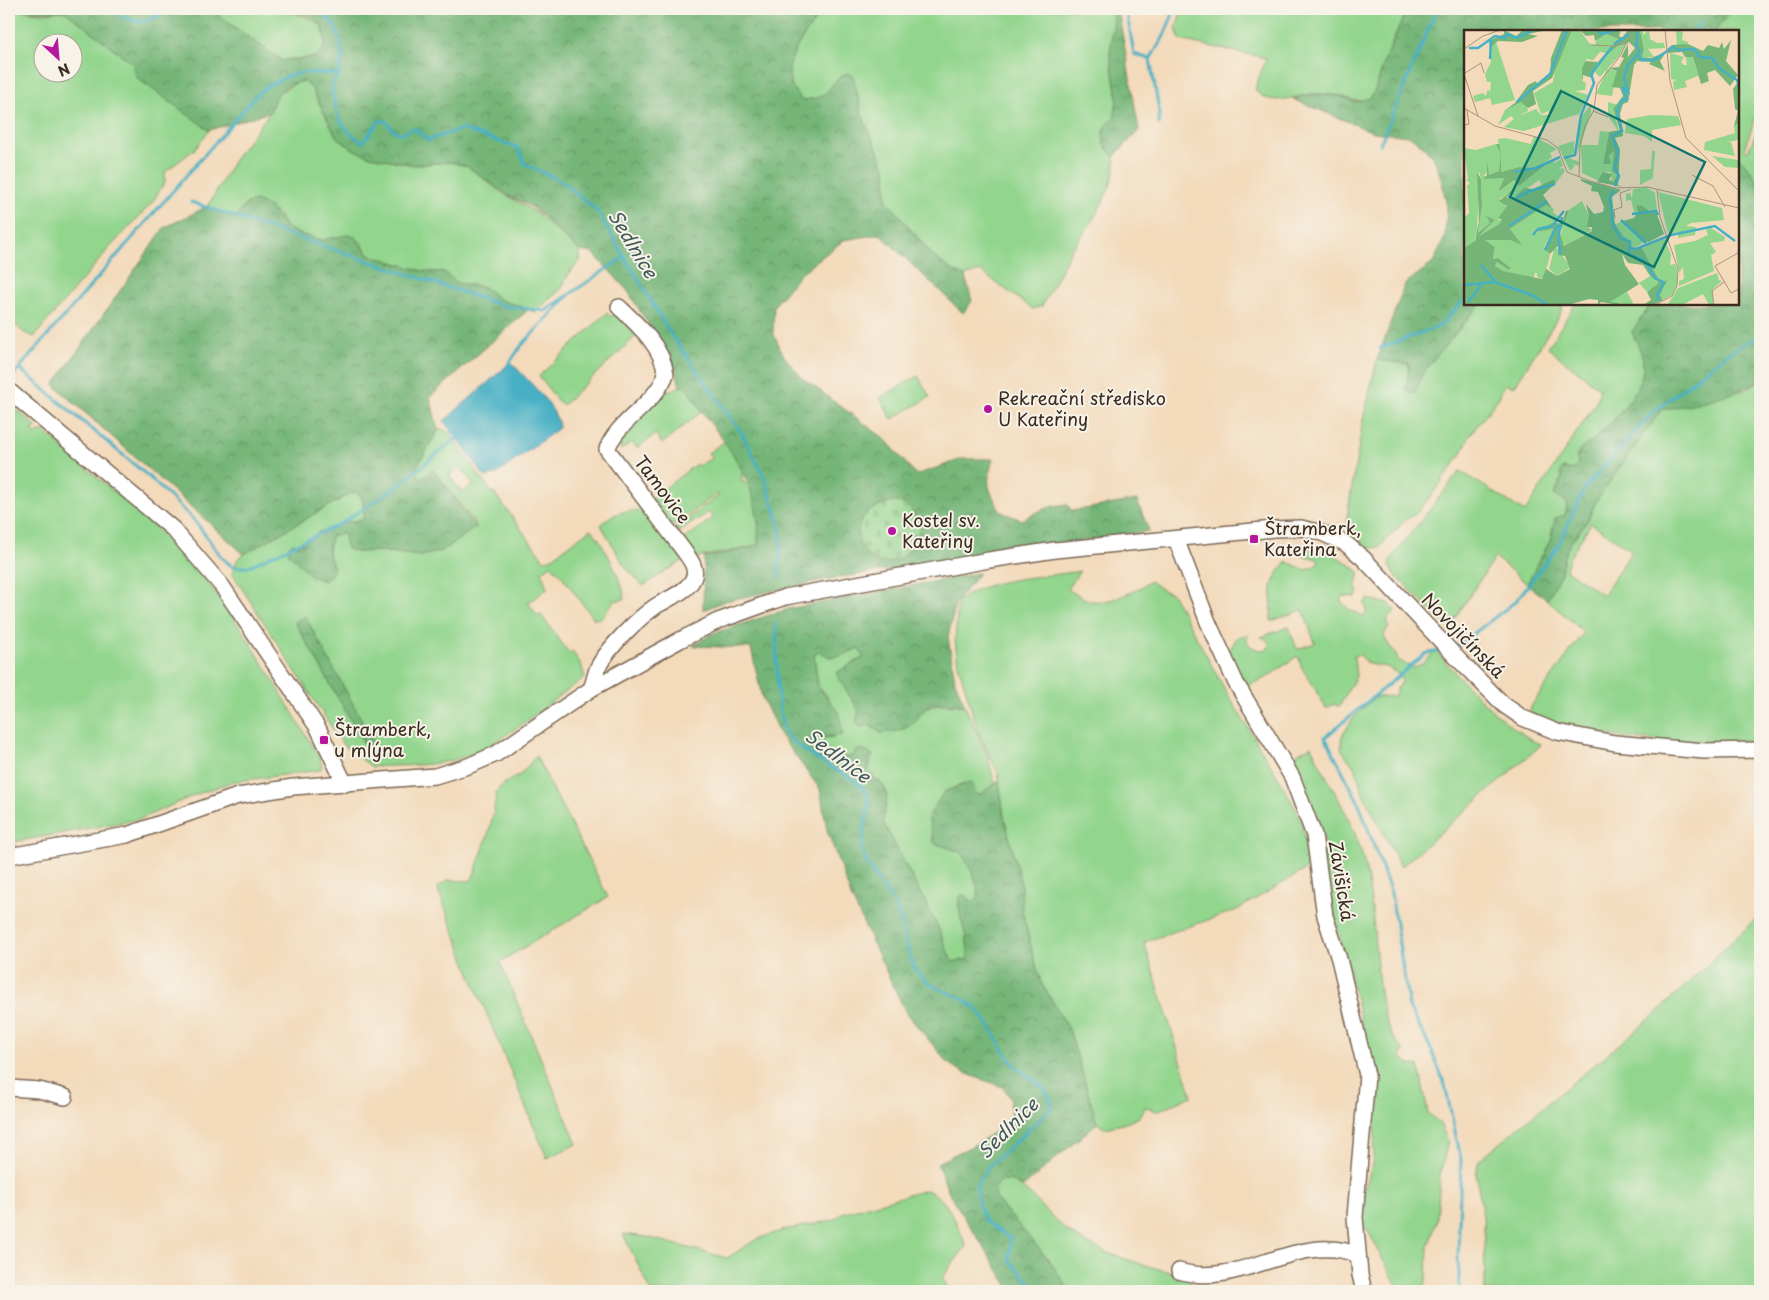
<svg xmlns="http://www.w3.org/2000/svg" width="1769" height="1300" font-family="'Playpen Sans',sans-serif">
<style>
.grass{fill:#92d58d;stroke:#668056;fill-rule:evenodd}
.forest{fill:url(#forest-crowns);stroke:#58704b;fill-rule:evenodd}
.cemetery{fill:url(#cemetery-stones);stroke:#668056}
.water{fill:#46b0c5;stroke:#406d72}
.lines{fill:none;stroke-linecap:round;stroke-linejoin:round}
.stream{stroke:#46b0c5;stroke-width:3}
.minor-casing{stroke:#7b6855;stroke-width:18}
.minor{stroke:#fff;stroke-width:15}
.poi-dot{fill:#b5179e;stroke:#f7f3e8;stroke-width:2}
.labels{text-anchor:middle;stroke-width:4;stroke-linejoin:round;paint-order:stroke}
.poi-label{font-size:18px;fill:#3b2a1e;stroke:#f7f3e8;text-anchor:start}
.street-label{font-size:18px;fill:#3b2a1e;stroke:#f7f3e8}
.water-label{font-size:19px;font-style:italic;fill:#3f5958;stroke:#f7f3e8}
.inset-river{fill:none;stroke:#46b0c5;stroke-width:2.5}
.inset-road{fill:none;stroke:#a9947c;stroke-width:1}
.view{fill:#0f766e;fill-opacity:0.15;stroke:#0f766e;stroke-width:2.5}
.inset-edge{fill:none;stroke:#3b2a1e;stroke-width:2.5}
</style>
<defs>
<pattern id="forest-crowns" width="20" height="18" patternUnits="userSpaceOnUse" patternTransform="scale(1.25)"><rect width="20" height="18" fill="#75b678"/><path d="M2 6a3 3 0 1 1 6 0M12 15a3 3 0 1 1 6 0" fill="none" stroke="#619462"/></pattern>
<pattern id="cemetery-stones" width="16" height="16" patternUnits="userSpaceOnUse" patternTransform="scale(1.25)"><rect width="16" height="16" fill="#92d58d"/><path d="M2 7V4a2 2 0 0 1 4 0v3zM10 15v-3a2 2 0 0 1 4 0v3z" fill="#7fb779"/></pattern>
</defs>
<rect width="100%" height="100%" fill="#f7f3e8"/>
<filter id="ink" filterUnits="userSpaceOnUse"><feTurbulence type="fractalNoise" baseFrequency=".02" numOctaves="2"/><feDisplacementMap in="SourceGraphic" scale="10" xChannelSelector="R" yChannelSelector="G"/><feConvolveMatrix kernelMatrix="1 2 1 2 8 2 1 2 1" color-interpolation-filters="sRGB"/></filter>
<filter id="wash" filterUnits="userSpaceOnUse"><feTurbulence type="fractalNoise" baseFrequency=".0096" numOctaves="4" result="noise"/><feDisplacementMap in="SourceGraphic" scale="20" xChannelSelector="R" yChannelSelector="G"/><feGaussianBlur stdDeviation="1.12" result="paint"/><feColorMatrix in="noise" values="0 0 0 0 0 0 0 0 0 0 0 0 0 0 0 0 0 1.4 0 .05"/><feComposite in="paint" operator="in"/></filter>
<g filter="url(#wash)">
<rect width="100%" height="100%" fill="#f3dabb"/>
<!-- grass -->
<g class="grass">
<path d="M9 9C20 9 30 13 41 13 50 14 55 10 66 12L133 63 209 130 196 148 165 172V182L151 204 111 246 34 337 23 332 9 319ZM42 42H72V72H42Z"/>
<path d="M209 9C240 5 295 6 321 25 338 68 302 54 282 61Z"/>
<path d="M823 9H1108L1114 19 1110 54 1117 98 1115 116 1108 123 1103 145C1106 148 1112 153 1114 157 1122 176 1086 235 1072 248L1042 306 1033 309 980 271 965 276 953 271 935 258 886 200V170L862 115 857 91 840 77 821 98 802 100C770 68 805 38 823 9Z"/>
<path d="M1182 9H1407L1385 60 1375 90 1370 98C1359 104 1351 99 1341 96 1333 94 1321 94 1313 94 1298 94 1268 110 1255 89L1266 58 1180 40 1176 28Z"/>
<path d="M1732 9H1760V106L1744 149 1748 151 1760 124V184C1753 175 1747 165 1738 157V31H1715Z"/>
<path d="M304 81 312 89 336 136 345 144 370 156 414 165 449 162 467 166 504 194 535 212 580 251V261L569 273 562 288 535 312 500 300 484 287 457 283 444 272 422 271 369 255 360 241 347 235 323 240 301 235 287 228 277 213 247 203 236 217 219 213 208 206 234 160 268 115 272 101 278 93 296 83Z"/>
<path d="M1480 304 1563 305 1560 314 1514 387 1505 384 1498 399 1470 435 1462 453 1431 496 1416 514 1405 520 1380 547 1368 548 1356 537 1346 523 1363 420 1377 360 1409 364V393L1414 392 1424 371Z"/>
<path d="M1575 304H1651L1632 332C1636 342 1642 351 1643 361 1647 393 1603 433 1580 450L1577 455 1578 465 1574 470 1563 468 1562 478 1558 483 1567 508 1565 515 1553 527 1551 539 1527 584 1495 557 1449 628 1394 574 1389 565 1390 560 1460 471 1525 512 1597 401 1600 389 1548 348Z"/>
<path d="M616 312 639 331 634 338 563 405 556 399 539 376 607 313 611 317Z"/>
<path d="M918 376 930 397 892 419 880 398Z"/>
<path d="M1760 380V740C1688 745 1599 743 1532 714L1529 709 1584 632 1547 600 1561 573 1564 556 1570 543 1588 520 1596 501 1661 410 1698 402 1747 389ZM1591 523 1632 551 1603 595 1566 570 1569 558Z"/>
<path d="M685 385C690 393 700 405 701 412L662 444 656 434 637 448 631 442 621 450 619 443 615 440 660 394Z"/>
<path d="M14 407 37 427 32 430 35 434 42 431 51 437C95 478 146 514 187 559 241 617 278 691 320 758L322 766 320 770 231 782 195 795 140 819 9 843V413Z"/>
<path d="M440 428 449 433 492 493 495 494 544 560 550 559 591 529C603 541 623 583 625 599L614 601 602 618 594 619 561 575 551 565 542 572 547 589 528 603 538 616 541 615 569 653 572 651 581 664 585 678C544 705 508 742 460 758 433 767 400 765 372 767L343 745 232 573 237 560 244 554 353 492 358 493 363 500 364 520 346 522 319 532 299 546 293 543 288 547 289 554 311 576 334 569 328 552 331 536 343 533 356 552 381 551 421 556 442 551 476 527 475 523 434 471 421 479 414 470ZM460 467 473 484 462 493 449 475ZM305 617 378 750 370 754 295 622Z"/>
<path d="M725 441C733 452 746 467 741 481 761 485 759 529 758 544L748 548 694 558 682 541 713 518 709 512 680 531 676 533 674 529 719 495 716 494 675 525 669 522 651 499 696 464 698 466 712 458 708 453Z"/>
<path d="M645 507 685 559 643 586 624 565 601 525C609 514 626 510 639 511Z"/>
<path d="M1300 546C1323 549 1343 557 1360 573L1355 587 1359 592 1356 597 1343 596 1341 601 1350 610 1364 616 1367 610 1364 604 1367 599 1390 604 1395 611 1387 620 1389 626 1384 635C1386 645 1396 650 1398 660L1413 668 1422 664 1436 651C1468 687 1498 722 1541 745L1401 867 1363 794 1356 770 1341 749 1342 736 1354 717 1366 705 1376 697 1395 696 1397 687 1402 683 1401 676 1387 667 1368 664 1360 655 1354 656 1356 676 1339 707 1334 704 1326 708 1301 666 1299 657H1296L1266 678 1243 687 1228 654 1237 637 1248 635 1247 642C1252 649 1259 651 1268 649L1269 641 1261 637 1289 627 1297 649 1315 643 1303 610 1271 621C1273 594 1266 583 1287 562L1306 570 1315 566 1319 560 1297 553Z"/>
<path d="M1080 571 1067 589C1075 593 1083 599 1092 601 1110 604 1136 591 1150 581L1164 591 1172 593 1228 695 1282 784 1299 815 1304 832 1310 867 1237 910 1144 942 1192 1096 1157 1111 1145 1107 1138 1118 1123 1124 1104 1128 1097 1123 1069 1029 1041 982 1033 955 1022 910 1021 885 1004 816 998 773 978 731 958 664 955 640 958 601C990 576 1042 578 1080 571Z"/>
<path d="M858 648 864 657 836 673 859 711 856 721 869 725 881 733 915 722C928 699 942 704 965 706L988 756 995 784 979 795 963 784 944 792 933 836 934 843 961 852C968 865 983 885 977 901L973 902 963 895 959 897C957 918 970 937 968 959L951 962 938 927 883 822C883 810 892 795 882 784 876 779 872 777 868 770L873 755 856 751 851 757H837L808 739 835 737 826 694 818 686 814 654 822 651 840 656Z"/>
<path d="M1311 746C1324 775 1343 803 1355 834 1374 881 1373 935 1379 984 1382 1007 1386 1034 1404 1050L1400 1057 1408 1063 1419 1066 1428 1113 1440 1124 1448 1141 1440 1175 1437 1220 1428 1247 1427 1275 1424 1291H1400L1367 1229 1362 1227C1358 1198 1366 1191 1372 1164 1376 1148 1375 1116 1374 1099 1367 1016 1334 937 1323 854L1327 850 1315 813 1286 760Z"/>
<path d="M536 756 608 897 500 962 577 1144 547 1158 475 986 437 887 449 880 470 881 473 877C483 849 495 821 496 791L505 783 521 774Z"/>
<path d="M1760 915V1291H1485L1484 1223 1476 1173 1479 1160 1651 1018Z"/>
<path d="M1010 1180C1035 1193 1051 1221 1076 1237 1107 1257 1148 1265 1183 1276L1190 1281 1195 1291H1158L1155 1288 1150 1291H1070L1048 1259 996 1199 995 1191 999 1182Z"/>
<path d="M926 1190C948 1197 958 1226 966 1246L942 1278 950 1291H651L623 1234 647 1237 727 1258 757 1239 784 1230 833 1220 842 1213Z"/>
</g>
<!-- forest -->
<g class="forest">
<path d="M24 9H210L282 61C299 55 316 66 325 45 324 40 325 30 321 25 309 10 280 11 262 9H823C805 37 770 68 802 100 833 99 826 84 847 73L853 76 862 115 886 170V200C911 226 929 263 965 276L972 301 963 313 880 234 844 240 801 273 774 306 773 333 784 356 801 377 885 439 916 475 962 459H993C985 487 988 487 1001 512L1022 520C1036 513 1052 503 1068 505L1072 511 1137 500 1149 531 828 579 725 601 703 610 704 557C713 556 752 549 758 544 762 488 732 451 700 409 700 406 688 390 685 386L680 387 676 369 627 290 593 253 580 251 532 207 509 196 467 166 449 162 414 165 370 156 354 150 336 136 312 89 304 81C282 85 276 93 270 112L209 130 137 78 132 63 66 12C51 9 39 15 24 9ZM896 502 920 529 910 550 899 560 861 520 880 505Z"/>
<path d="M1108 9H1118L1139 130 1114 157C1100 141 1098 132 1115 116L1117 98 1110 54 1114 19Z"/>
<path d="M1407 9H1732L1715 31H1465V304H1480L1424 371 1415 392 1409 393 1405 388 1408 379 1409 364 1377 360 1405 284 1433 263 1445 237 1447 207 1442 181 1435 161 1423 146 1410 136 1373 132 1293 99 1311 94 1340 96 1356 102 1370 98 1375 90 1385 60Z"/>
<path d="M1738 157C1747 165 1753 175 1760 184V380C1731 397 1695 404 1661 410L1596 501 1588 520 1570 543 1564 556 1561 573 1547 600 1527 584 1551 539 1555 518 1565 515 1567 508 1566 501 1554 495 1562 478 1560 473 1563 468 1574 470 1578 465 1577 455 1580 450C1603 433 1647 393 1643 361 1642 351 1636 342 1632 332L1651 304H1738Z"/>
<path d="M256 201 270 207 287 228 301 235 323 240 347 235 355 237 369 255 422 271 444 272 457 283 484 287 500 300 529 309 430 397 438 430 415 470 421 479 433 470 476 527 442 551 421 556 381 551 356 552 347 549 343 533 331 536 328 552 334 569 331 575 323 581 311 576 289 554 288 547 293 543 299 546 319 532 346 522 364 519 363 500 358 493 353 492 244 554 54 385 164 228 208 206 219 213 236 217 248 203Z"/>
<path d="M979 573 956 602 948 637 955 681 965 706C956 705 943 702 934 704 922 707 922 715 914 722 906 731 892 732 881 733L869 725 860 727 856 721 859 711 836 673 864 657 858 648 840 656 829 657 818 651 814 654 818 686 838 711 843 735 809 739 837 757H851L856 751 861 749 873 755 870 758 868 770C872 777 876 779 882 784 892 795 883 810 883 822L938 927 952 962 968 959C970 937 957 918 959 897L963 895 973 902 979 896 974 876 961 852 934 843 928 817 944 792 969 783 973 784 976 794 979 795 999 781 1004 816 1021 885 1022 910 1033 955 1041 983 1069 1029 1097 1123 1023 1187 1010 1180 999 1182 995 1191 996 1199 1048 1259 1070 1291H1012L950 1195 937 1163 978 1143 1003 1126 1010 1116 1011 1098 1003 1087 967 1074 949 1064 906 1013 852 899 827 830 820 789 780 735 762 697 751 648 693 646 711 634 788 609Z"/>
<path d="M305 616 378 750 370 754 295 622Z"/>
</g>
<!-- cemetery -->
<path class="cemetery" d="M896 502 907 504 916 517 920 529C887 613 813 514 896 502Z"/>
<!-- water -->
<path class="water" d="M511 362C524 377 559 408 559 428L497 474 485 477 444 421Z"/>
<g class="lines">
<!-- stream -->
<g class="stream">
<path d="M109 9C140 27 140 25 172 9"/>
<path d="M317 9C342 24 350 61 332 85 334 111 339 129 363 142L379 121H386L393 130 402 134 414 128 428 140 462 129 518 148 525 164 563 182 597 211 670 333 741 432 764 476 780 526 781 545 778 577"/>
<path d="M1126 9 1134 54 1150 59"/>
<path d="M1693 31 1702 22"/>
<path d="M1159 124V110L1150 59 1163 38 1175 9"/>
<path d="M1380 144 1437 9"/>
<path d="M191 202 504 306 545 311 566 297"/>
<path d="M1380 348 1440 326 1465 299"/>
<path d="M508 365 521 346 570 294 624 257"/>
<path d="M20 369 148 476 195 521 222 558 233 567H247L340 524 395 488 459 436"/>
<path d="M9 380 259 92C294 69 300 72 340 74"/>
<path d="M776 624C777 647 775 716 786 733 792 744 816 758 827 765 840 773 860 781 867 794 873 806 860 833 862 849 864 867 891 893 898 911 907 935 904 962 925 980 937 991 956 993 969 1003 989 1018 996 1042 1011 1061 1023 1077 1050 1084 1052 1108L987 1168 977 1185 979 1206 985 1221 1011 1239 1009 1260 1038 1291"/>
<path d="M1455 648 1516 601 1558 546 1584 489 1652 413 1727 354 1760 335"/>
<path d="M1444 650 1425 654 1325 737 1358 801 1391 893 1409 1007 1432 1051 1445 1085 1461 1159 1458 1258 1460 1291"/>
</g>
</g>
</g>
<g filter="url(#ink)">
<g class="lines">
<!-- minor casing -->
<g class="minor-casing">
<g id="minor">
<path d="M9 391 173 529 222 586 318 728 345 784"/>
<path d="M1176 539 1208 622 1236 683 1292 777 1314 835 1325 916 1339 959 1367 1075 1355 1217 1360 1275 1364 1291"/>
<path d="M591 689C594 682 595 674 598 667 609 647 637 619 656 606 667 599 687 592 693 579 698 569 690 559 684 551L607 449C619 419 655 405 666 374 662 346 638 325 619 307"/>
<path d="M9 856 127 835 238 796 293 787 435 776 468 766 496 754 591 689 680 640 718 621 785 597 989 560 1055 550 1274 529 1301 528 1322 533 1345 543 1363 558 1458 659 1504 705 1523 718 1557 732 1615 743 1704 751 1760 750"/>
<path d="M9 1088 39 1090 65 1097"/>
<path d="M1179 1271C1241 1290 1297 1230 1358 1255"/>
</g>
</g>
<!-- minor -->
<use href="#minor" class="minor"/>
</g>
</g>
<!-- markers -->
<g class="poi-dot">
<circle cx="988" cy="409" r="5"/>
<circle cx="892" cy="531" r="5"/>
<rect x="1249" y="534" width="10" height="10" rx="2.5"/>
<rect x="319" y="735" width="10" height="10" rx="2.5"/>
</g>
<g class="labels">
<!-- poi labels -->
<g class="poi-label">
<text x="998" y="405">Rekreační středisko<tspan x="998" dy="21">U Kateřiny</tspan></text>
<text x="902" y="527">Kostel sv.<tspan x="902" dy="21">Kateřiny</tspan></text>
<text x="1264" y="535">Štramberk,<tspan x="1264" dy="21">Kateřina</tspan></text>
<text x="334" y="736">Štramberk,<tspan x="334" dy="21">u mlýna</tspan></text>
</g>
<!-- street labels -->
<g class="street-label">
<text transform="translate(662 490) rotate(53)" y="6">Tamovice</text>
<text transform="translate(1463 636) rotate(46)" y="6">Novojičínská</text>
<text transform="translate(1341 881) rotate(81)" y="6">Závišická</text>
</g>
<!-- water labels -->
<g class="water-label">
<text transform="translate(633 244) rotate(59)" y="7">Sedlnice</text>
<text transform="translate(838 756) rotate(37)" y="7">Sedlnice</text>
<text transform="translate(1008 1128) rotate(-45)" y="7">Sedlnice</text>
</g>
</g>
<!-- overview -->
<g transform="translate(1464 30)">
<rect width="275" height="275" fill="#f3dabb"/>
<path d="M108 0H116L125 13 131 15 133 9 142 4 154 9 142 23 136 22 129 30 123 29 120 32 118 51 122 53 121 60 111 61 124 65 115 84 60 101 40 97 50 89 47 86 34 95 41 80 57 71 63 76 64 81 54 86 72 79 77 85H86L85 81 77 84 70 63 89 52 92 34ZM176 0H179V5L185 0 186 9 193 13H200L201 18 184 19 190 27H178L180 19ZM212 0 219 2 218 10 224 12 223 16H213ZM32 12 51 70 28 75 26 68 11 72 9 66 19 63 22 66 24 59 26 62 27 52H23L21 44 27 32 26 18ZM163 13 155 26 136 47 129 40 134 33 152 16ZM206 23 220 27 217 32 220 35H223L222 27H229L234 44 235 32 239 39 240 33 241 39 247 36 246 41 221 51 223 57 210 60 209 51 213 50 207 49ZM143 39 153 41 148 66 132 64ZM144 72 154 75 149 79 155 102 144 86ZM127 75V83L113 125 117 87ZM187 85 214 86 217 95 188 100V112L180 106 161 103 163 89ZM275 93V110L262 112H267L271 126 240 120 241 112 271 103 270 96ZM136 101 145 102 139 134H146L145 126 150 121 149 141 153 145 149 152 145 151 148 149 146 142H139L135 151 118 143 117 115H134ZM70 106 93 119 86 123 88 127 83 131 71 138 55 137 37 142V130L35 142 25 145 23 142 20 146 40 148 34 162 50 150 55 156 89 129 90 133 97 129 99 136 94 139 99 138 101 141 92 153 90 149 78 155 75 150 50 168H42L47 161 36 169 43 177 34 190H38L35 194 15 206 31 190 23 188 26 193 14 203 18 176 17 149 15 142 13 144 15 158 13 201 10 212 0 218V188L5 183 3 155 6 154 2 149H4L0 118 12 120 32 114 35 117 34 109 41 108 67 114ZM110 111V123L102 127 116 132 114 136 108 133 111 136 106 141 94 116ZM188 121H191L189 148 176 155V140L187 139ZM248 126 274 130 275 138 261 137ZM182 157 191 163 193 181 180 183 187 181 185 178 184 181 177 175 172 176 174 183 171 185 167 170 162 171V164L166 163 168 169 169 159ZM194 162 258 178 260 190 227 193 222 196 232 197 231 205 214 208V202L205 204 203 200ZM118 171 125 186 124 198 128 200 101 216 96 209 100 191 106 179ZM82 175 90 179 89 182 95 187 87 196 73 200 72 203 82 198 89 200 80 217 86 225 80 248H74L72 242 69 248 38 241 31 236 33 232 46 240 47 238 34 228 29 229 31 217 21 210 43 209 56 213 46 199ZM158 191 162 195 181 212 168 219 167 212 158 205 152 194ZM247 198 261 207 260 211 246 213 252 222 247 225 250 241 215 256V251L220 249 219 237 215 243 210 215 231 211 244 205 242 200ZM201 209 207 225 206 235 211 234 213 239V255L208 265 199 270 196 265 205 247 201 251 194 248 178 218ZM91 216 107 237 93 246 85 239ZM253 243 255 250 258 251 249 259V275H245L239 264 218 275 204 274 214 258Z" fill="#92d58d"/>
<path d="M40 0 52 6 59 0H83L64 4 74 6 58 12 34 11 26 18 25 11 40 4ZM98 0H108L88 48 69 61 72 74 64 78 57 72 41 80 51 73 64 55 72 51 73 54 86 44 87 28ZM116 0H157L155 6 158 8 164 0H176L180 19 178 27 187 28 202 22 196 31 201 41 185 34 187 32 173 31 170 35 164 72 159 74 156 84 159 106 151 108 156 119 154 155 159 157 133 152 139 142 148 144 145 150 149 152 153 145 148 141 150 121 145 126 147 134H139L145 102 156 100 149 79 159 66 156 58 148 57 153 41 144 38 155 37 160 28 157 27 164 14V27L171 18 165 12 153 16 134 33 128 48 119 45 118 52V39L121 31 134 32 154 9 142 4 131 11 130 5 122 6ZM267 10 262 31 274 45 266 56 251 40 243 43 245 51 237 54 229 27H221L218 22 204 23 203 19 208 15 224 14 239 21 244 15 255 18 258 12 260 19ZM275 51V93L270 96 274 81 271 79 269 59ZM32 114H35L37 124V142L55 137 71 138 89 129 55 156 50 150 34 162 40 148 19 149 23 145V132L25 145 35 141 37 124ZM13 142 17 149 18 176 14 203 26 193 22 186 31 190 15 206 35 194 38 190 34 188 43 176 35 171 53 156 42 168H50L60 158 69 159 90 149 92 153 79 165 88 178 82 175 46 199 58 215 46 210H21L31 217 29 229 34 228 47 238 45 240 33 232 31 236 39 241 78 249 82 239 93 246 106 239 101 226 94 225V216L86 224 80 219 89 199 71 202 90 192 98 194 102 181 105 180 96 203 100 216 128 201V197H123L125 186 122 174 130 184 139 182 140 177 134 162 127 161 128 156 117 151V149L157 160 148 167 151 193 159 206 167 211 168 218H178L194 248 201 251 205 247 196 265 199 270 189 275H179L187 270 183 262 194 251 188 249 179 235 164 233 158 224 161 235 175 254 147 272 154 270 156 275 137 272 134 275V270L125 269 104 275H0V218L11 211 15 191ZM177 175 184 180 188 179 180 183 192 182 200 204 185 212 177 211 159 191 170 188 174 182 172 176Z" fill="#75b678"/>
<path d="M163 262 169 273 167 275 146 272Z" fill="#92d58d"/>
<path d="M186 246 195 253 183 262 175 253Z" fill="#92d58d"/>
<path class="inset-river" d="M133 0 137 4 154 0M150 14 165 4M5 18H14L31 6 41 8 43 4 53 8 69 0M174 24 177 30H190L209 17 214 20 230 19 236 27 248 28 255 38 273 50 275 57M26 29 27 10M53 72 86 44 103 0M100 128 111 125 117 85 130 53 127 44 148 17M50 142 72 138 96 127M151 156 155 146 151 138 154 122 148 106 158 101 153 81 158 70 163 69 158 57 164 62 160 48 164 35 176 22 172 15 174 0M149 160 146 168 149 196 157 208 166 212 164 224 180 230 191 248 200 253 193 265 195 271M52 168 66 161 91 154M168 184 192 181 194 185M157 190 182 213M45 196 83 171M69 205 74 199 88 196 100 181M166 218 172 219 207 205 251 196 271 211M81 220 92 198 97 195M97 224 94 209 98 187M17 235 31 251M0 255 31 252 70 266 83 275M4 272 17 255"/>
<path class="inset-road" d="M201 0 206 51 222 108 275 161M128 15 149 16 164 13M0 19 19 6 36 0M1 43 17 33 20 43M0 44 14 86M0 78 31 96 83 110 94 118 103 142 126 151 151 158 183 157 275 178M129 81 144 87M0 95 5 94 3 80M228 145 249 156 261 177M115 147 116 117 121 96 130 80 133 55 156 26 169 0M151 188 150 180 158 177 156 163 167 159M275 217 274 223 251 236 267 263 275 259M191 275 208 266 213 256 214 239 196 187 193 160M250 275 248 261 260 252"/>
<path class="view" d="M97 61 241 132 190 237 46 167Z"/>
<rect width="275" height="275" class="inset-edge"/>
</g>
<!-- margin -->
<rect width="1769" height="1300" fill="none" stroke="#f7f3e8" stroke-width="30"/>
<!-- north arrow -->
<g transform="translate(58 58) rotate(154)"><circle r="24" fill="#f7f3e8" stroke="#aca397"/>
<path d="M0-4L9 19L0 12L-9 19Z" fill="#b5179e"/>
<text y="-8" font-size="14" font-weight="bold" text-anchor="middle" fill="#3b2a1e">N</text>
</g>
</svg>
